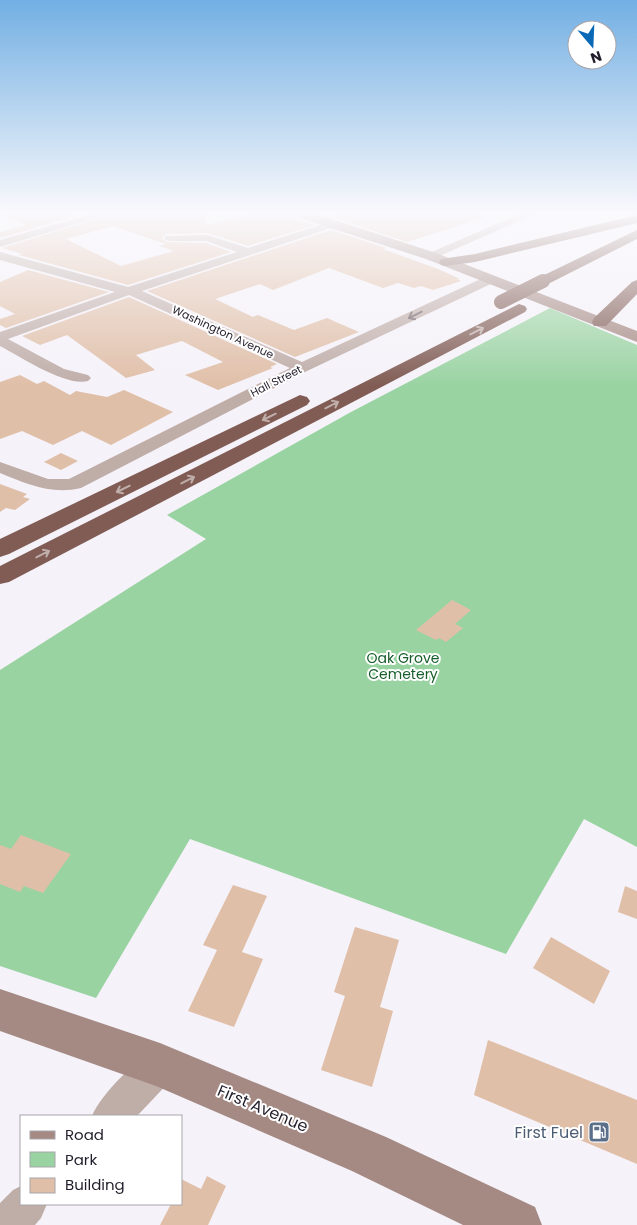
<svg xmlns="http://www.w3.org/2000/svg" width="637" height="1225" font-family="Poppins,sans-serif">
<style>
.green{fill:#9ad3a2}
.building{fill:#e0bfa8;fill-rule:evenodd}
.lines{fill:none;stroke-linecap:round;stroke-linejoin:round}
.minor{fill:#bfada8;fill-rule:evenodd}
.secondary{fill:#a58a84;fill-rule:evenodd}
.motorway{fill:#805c54;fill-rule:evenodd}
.motorway-bridge{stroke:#805c54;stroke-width:14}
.oneway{stroke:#695e63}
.oneway2{stroke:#c0aeaa}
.labels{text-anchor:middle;stroke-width:4;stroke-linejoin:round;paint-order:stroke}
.far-street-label{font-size:11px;fill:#221d2a;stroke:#fff}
.park-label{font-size:14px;fill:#165d29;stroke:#fff}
.near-street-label{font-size:16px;fill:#221d2a;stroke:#fff}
.near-service-label{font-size:16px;fill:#4e5e75;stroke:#fff;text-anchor:end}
</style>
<rect width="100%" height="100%" fill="#f5f2f9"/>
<!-- green -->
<path class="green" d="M550 308 637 345V847L584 819 506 954 190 839 96 998 0 966V670L206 539 167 515 351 412Z"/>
<!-- building -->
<g class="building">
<path d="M3 214H70L76 216 0 238V232L26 225 3 217Z"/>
<path d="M112 214H205L206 225 251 214H294L296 219 315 225 248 246 208 233 166 234 162 238 166 242 206 243 231 252 128 285 19 255 22 254 2 248ZM113 226 166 244 159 246 174 251 121 266 66 239Z"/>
<path d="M340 214H482L483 218 407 242 331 217Z"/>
<path d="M331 230 386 248 383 249 438 269 460 279H457L461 281 433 290 421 286 414 288 398 283 383 288 329 268 273 290 260 284 215 299 253 317 258 315 294 330 327 318 359 332 295 357 147 291Z"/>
<path d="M28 270 109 292 6 328 0 325V319L15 314 0 306V282Z"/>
<path d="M129 297 277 364 270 367 273 368 218 390 185 375 223 362 182 341 136 355 155 370 126 378 67 335 40 345 22 336Z"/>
<path d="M20 375 37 384 44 381 70 395 76 391 107 397 124 390 173 412 111 445 82 431 53 445 22 431 0 439V382Z"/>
<path d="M61 453 78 461 61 470 44 462Z"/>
<path d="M0 484 27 494 23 497 30 499 15 510 6 508 0 512Z"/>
<path d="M452 600 471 610 455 624 463 628 446 642 439 638 436 640 416 630Z"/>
<path d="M21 835 71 854 43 893 24 886 20 892 0 884V845L11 849Z"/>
<path d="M233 885 267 896 242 952 263 959 234 1027 188 1011 217 950 203 945Z"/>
<path d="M625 886 637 891V919L618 912Z"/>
<path d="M355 927 399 940 380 1007 393 1011 372 1087 321 1070 345 996 334 992Z"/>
<path d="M551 937 610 971 594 1004 533 968Z"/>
<path d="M488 1040 637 1100V1164L474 1095Z"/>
<path d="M207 1176 226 1186 208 1225H160L171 1204H181V1179L201 1189Z"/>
</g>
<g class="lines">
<!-- minor -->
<g class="minor">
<path d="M92 214H110L0 247V240Z"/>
<path d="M520 214H535L435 258H427L425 256 427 254Z"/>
<path d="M333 221 338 224 337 226 142 291 302 362 487 276 491 275 497 279 495 282 307 371 81 488C51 495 27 484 0 473V462L48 479H69L290 368 129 295 8 339 64 369 88 375 91 378 88 381C66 387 21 357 0 346V332L115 292 0 260V252L128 287 237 252 206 241H170L166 240 164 238 166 236 207 235 248 248Z"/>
<path d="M160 1047 173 1052 178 1065 173 1078 137 1116H92C100 1095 140 1055 160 1047Z"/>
<path d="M21 1186V1204H47L41 1218 35 1225H0V1203L13 1190Z"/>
</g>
<!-- secondary -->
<g class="secondary">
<path d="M296 214H316L436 253 637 331V342L426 259 297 217Z"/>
<path d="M0 989 160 1043 386 1137 535 1207 542 1225H463L352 1171 156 1086 0 1031Z"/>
</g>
<!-- motorway -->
<g class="motorway">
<path d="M637 215V223L475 262 446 266 441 265 439 262 441 259 475 254Z"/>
<path d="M637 230V239L548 284H538L535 281 538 278Z"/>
<path d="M637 280V294L606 326H594L592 322 594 318 632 282Z"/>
<path d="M519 304 525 306 527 309 525 312 9 582 0 584V566Z"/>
<path d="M300 395 307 397 310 401 307 405 9 554 0 557V539Z"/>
</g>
<!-- motorway-bridge -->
<path class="motorway-bridge" d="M501 302 543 281"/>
</g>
<!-- one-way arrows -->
<defs><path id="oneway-shaft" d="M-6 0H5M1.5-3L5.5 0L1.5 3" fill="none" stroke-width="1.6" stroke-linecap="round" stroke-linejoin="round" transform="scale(1.25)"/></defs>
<use class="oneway" href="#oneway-shaft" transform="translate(415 315) rotate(153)"/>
<g class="oneway2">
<use href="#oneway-shaft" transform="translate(477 331) rotate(-27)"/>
<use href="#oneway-shaft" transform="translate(332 405) rotate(-27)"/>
<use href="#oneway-shaft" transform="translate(269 417) rotate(154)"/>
<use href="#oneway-shaft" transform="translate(188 480) rotate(-27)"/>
<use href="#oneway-shaft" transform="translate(123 489) rotate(154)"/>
<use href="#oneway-shaft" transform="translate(43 554) rotate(-27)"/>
</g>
<!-- sky -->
<linearGradient id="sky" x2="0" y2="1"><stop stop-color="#72afe3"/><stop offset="0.55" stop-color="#faf9fc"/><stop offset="1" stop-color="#faf9fc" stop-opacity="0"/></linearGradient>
<rect width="637" height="386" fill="url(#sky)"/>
<!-- icons -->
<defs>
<g id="fuel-square" transform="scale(1.125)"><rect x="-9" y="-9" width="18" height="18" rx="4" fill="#5c6f8a" stroke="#fff"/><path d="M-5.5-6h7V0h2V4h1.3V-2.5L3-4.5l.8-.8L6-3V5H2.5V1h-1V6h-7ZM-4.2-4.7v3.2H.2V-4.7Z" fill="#fff"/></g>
</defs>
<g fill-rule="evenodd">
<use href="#fuel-square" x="599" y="1132"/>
</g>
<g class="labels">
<!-- far-street labels -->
<g class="far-street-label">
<text transform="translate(223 332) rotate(25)" y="4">Washington Avenue</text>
<text transform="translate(276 381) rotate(-27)" y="4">Hall Street</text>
</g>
<!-- park labels -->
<g class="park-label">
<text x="403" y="663">Oak Grove<tspan x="403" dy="16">Cemetery</tspan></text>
</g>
<!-- near-street labels -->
<g class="near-street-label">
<text transform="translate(263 1108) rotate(23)" y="6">First Avenue</text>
</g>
<!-- near-service labels -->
<g class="near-service-label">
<text x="583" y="1138">First Fuel</text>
</g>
</g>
<!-- legend -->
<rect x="20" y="1115" width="162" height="90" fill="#ffffff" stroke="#a7a5aa"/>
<rect x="30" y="1131" width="25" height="8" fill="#a58a84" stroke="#a7a5aa"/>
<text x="65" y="1140" font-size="15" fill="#221d2a">Road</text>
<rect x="30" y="1152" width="25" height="15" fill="#9ad3a2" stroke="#a7a5aa"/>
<text x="65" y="1165" font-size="15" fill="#221d2a">Park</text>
<rect x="30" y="1178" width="25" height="15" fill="#e0bfa8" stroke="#a7a5aa"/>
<text x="65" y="1190" font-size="15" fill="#221d2a">Building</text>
<!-- north arrow -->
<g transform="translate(592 45) rotate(161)"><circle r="24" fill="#ffffff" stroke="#a7a5aa"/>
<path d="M0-4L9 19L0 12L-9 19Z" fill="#0a69b6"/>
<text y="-8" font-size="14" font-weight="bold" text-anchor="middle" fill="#221d2a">N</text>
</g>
</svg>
